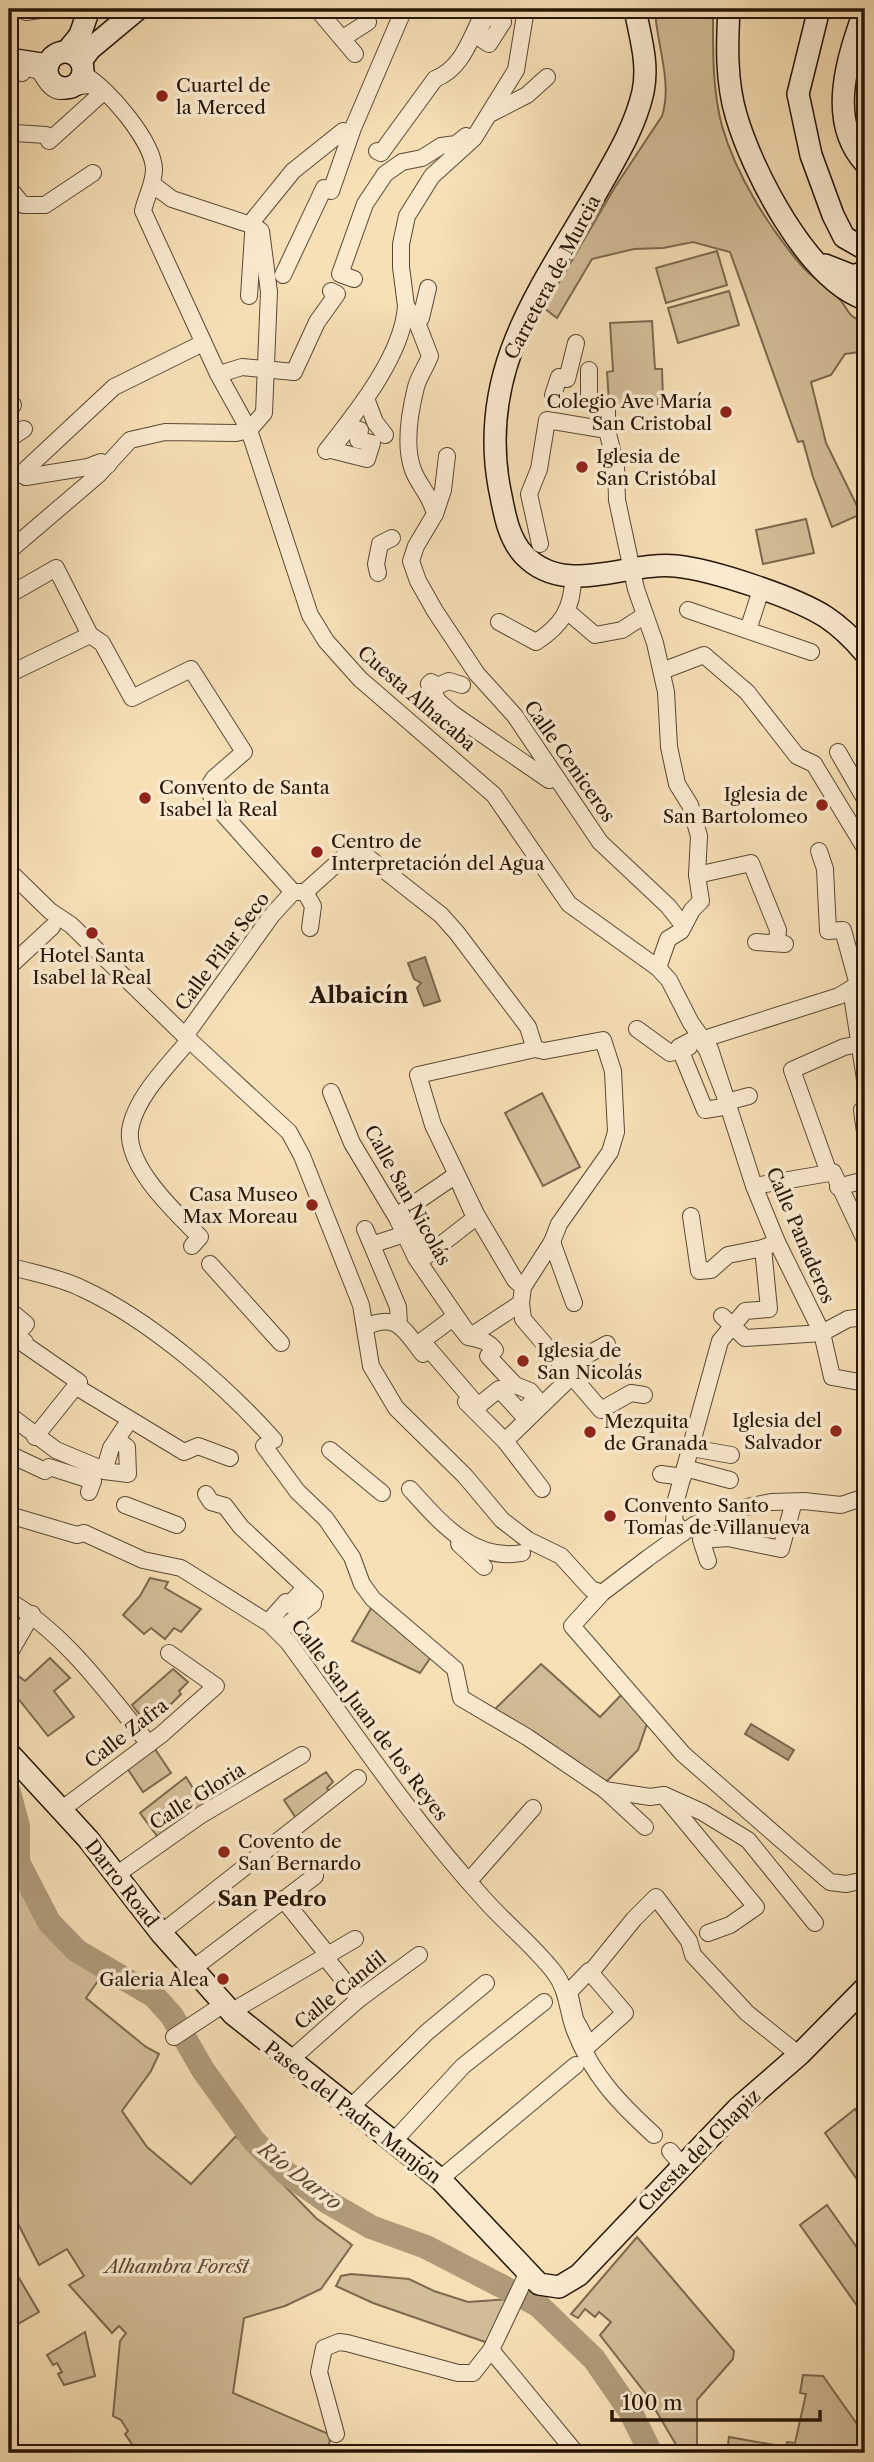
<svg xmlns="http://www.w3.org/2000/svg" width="874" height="2462" font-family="'Libre Caslon Text',serif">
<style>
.green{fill:#d3bd98;stroke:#7c694f;stroke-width:2}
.water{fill:#b09a7a;stroke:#79654c;stroke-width:2}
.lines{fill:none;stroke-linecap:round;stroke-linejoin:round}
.river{stroke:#b09a7a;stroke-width:24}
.street-casing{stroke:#5a4832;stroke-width:18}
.secondary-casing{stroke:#261506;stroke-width:24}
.street{stroke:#faead0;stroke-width:16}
.secondary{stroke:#faead0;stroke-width:21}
.poi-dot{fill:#8f2418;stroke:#faead0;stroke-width:2.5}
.labels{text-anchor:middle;stroke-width:7;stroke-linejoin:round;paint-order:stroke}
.poi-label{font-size:19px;fill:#261506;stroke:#faead0;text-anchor:start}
.street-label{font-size:19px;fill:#261506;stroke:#faead0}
.park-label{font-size:19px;font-style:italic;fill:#5a4732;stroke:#faead0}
.neighbourhood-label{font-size:21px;font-weight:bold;fill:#261506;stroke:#faead0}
.water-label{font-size:21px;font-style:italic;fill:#5d4a34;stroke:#faead0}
.quarter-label{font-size:23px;font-weight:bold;fill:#261506;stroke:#faead0}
</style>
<rect width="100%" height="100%" fill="#f7dfb6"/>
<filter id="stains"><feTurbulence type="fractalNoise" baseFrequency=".00286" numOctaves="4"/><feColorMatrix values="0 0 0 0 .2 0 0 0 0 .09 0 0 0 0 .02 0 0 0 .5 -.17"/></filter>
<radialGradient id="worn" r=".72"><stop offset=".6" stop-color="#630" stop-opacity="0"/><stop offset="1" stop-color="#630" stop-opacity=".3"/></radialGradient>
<!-- green -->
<g class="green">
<path d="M655 9H713C713 47 712 89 722 126 736 175 768 226 801 265 812 279 830 287 841 301 850 312 846 314 862 322L859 352 845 354 831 375 811 382 826 443 861 514 832 527 813 477 803 441 798 442 730 252 693 242 663 248 634 249 592 259 557 318 544 308 615 187 662 116C673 82 656 43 655 9Z"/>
<path d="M717 251 727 285 666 303 656 268Z"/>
<path d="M729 291 739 325 678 343 668 308Z"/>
<path d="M652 321 655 369H662L663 399H658V405L615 407 614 402H609L607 372 613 371 610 323Z"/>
<path d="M806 519 814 553 763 564 756 530Z"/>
<path d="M542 1093 580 1167 543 1186 505 1113Z"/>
<path d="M150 1578 168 1582 165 1588 201 1609 181 1632 174 1628 165 1639 151 1628 144 1634 123 1615 140 1596Z"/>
<path d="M373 1605 433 1654 420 1673 352 1641Z"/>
<path d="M50 1658 70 1678 54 1691 74 1717 48 1736 9 1687 12 1671 25 1681Z"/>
<path d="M541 1664 600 1717 623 1693 648 1721 638 1750 604 1784 493 1711Z"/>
<path d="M173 1669 188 1682 179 1691 181 1694 162 1713 158 1709 147 1719V1724L132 1705Z"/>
<path d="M151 1743 171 1773 143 1792 125 1765Z"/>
<path d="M326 1772 333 1782 327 1788 332 1795 298 1821 284 1800Z"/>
<path d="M186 1777 206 1809 160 1840 140 1813Z"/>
<path d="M9 1866 41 1929 100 1978 86 1998 146 2047 159 2054 151 2071 122 2111 147 2147 191 2184 236 2136 316 2218 352 2245 321 2289 285 2306 244 2318 233 2393 331 2435 327 2453H138L125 2434 128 2431 121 2420 113 2416 120 2341 126 2333 119 2326 112 2333 69 2285 84 2276 67 2249 39 2265 9 2206 12 2198 9 2193Z"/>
<path d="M855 2109 865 2125V2191L825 2133Z"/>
<path d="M827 2205 865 2259V2317L800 2225Z"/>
<path d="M637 2237 734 2351 733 2359 697 2400V2445L687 2453H681L646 2394 600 2335 611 2322 599 2312 595 2317 585 2309 578 2318 571 2314Z"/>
<path d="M16 2273 39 2312 9 2329V2278Z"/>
<path d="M351 2274 409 2279 434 2291 468 2302 510 2299 488 2343 373 2303 336 2286 341 2276Z"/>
<path d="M85 2332 95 2376 64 2385 58 2374 62 2372 57 2363 53 2365 47 2355Z"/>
<path d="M803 2375 823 2376 857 2424 865 2411V2453H727L729 2437 786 2447 787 2442 795 2443 806 2394 800 2393Z"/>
</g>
<!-- water -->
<g class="water">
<path d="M425 957 440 1001 424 1006 417 988 421 983 414 979 408 963Z"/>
<path d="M751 1724 794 1750 788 1760 745 1734Z"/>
</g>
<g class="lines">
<!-- river -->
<path class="river" d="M9 1792 18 1826V1862L49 1922 77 1951 154 1996 172 2016 203 2070 254 2141 285 2172 326 2201 371 2227 426 2247 538 2305 594 2359 630 2411 651 2453"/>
<!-- street casing -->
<g class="street-casing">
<g id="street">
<path d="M26 9V12L46 9"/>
<path d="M317 9 355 54"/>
<path d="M526 9 516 70 474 138 432 176 407 216 401 244V267L406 306 416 320 430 356C426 367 419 376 416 387 410 411 404 446 413 470 419 486 430 494 435 514L416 546 411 561 418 581 435 611 477 674 515 716 600 842 668 906 683 925"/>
<path d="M486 15 503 22 489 44 477 36Z"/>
<path d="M343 38 368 22"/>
<path d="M9 70 22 73 23 67 40 71C59 109 69 80 94 86L101 94 49 141 46 135 15 133 9 136"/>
<path d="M83 74C107 87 153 141 154 169 154 184 146 197 143 211L218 374 249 430 310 615 326 641 360 679 494 795 569 904 658 968 669 980 691 1023 710 1049 754 1186 777 1242 822 1333 832 1377 865 1383"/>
<path d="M490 114 527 95 547 77"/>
<path d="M377 151 381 153 435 79C465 67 471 34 486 9"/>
<path d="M152 184 172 199 254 226 261 231 269 292 264 413 249 430"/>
<path d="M9 188 23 205H45L93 173"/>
<path d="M283 275 324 188 331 191 353 128 404 9"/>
<path d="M354 279 340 274 365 204 385 174 402 162 422 158 441 146 456 144 466 136"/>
<path d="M249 296 254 219 293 171 343 131 349 138"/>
<path d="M416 320 421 318 428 288"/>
<path d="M589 370V401L607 407V430L616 466 617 500 636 589 655 643 666 692 669 747 677 784 690 805 699 836 697 875 701 901 692 910 681 931 668 939 658 968"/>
<path d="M223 373 242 367 294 372 317 322 337 294 331 291"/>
<path d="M553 395 559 377 567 379 576 343"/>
<path d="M367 401 375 422 385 435"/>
<path d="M9 408 13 405"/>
<path d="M349 427 360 430 358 440 372 443 367 459 331 450Z"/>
<path d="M9 439 24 429"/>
<path d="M326 451C356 413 403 355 406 306"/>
<path d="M23 472 26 477 88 467 101 462 108 465"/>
<path d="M9 479 23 472 114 387 203 343"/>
<path d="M435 514 443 490 447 456"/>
<path d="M540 544 529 494 539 469 547 420 607 430"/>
<path d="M9 551 98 475 130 440 165 432 236 433 249 430"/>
<path d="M378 573 376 564 380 544 392 538"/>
<path d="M9 595 56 568 90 635 102 643 132 698 191 669 244 752 214 778 207 789 224 815 293 892"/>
<path d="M688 610 811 652"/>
<path d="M567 611 595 635 622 630 645 615"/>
<path d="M499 622 536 642C561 626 573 609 573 577"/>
<path d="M748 630 761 590"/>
<path d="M662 671 704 655 747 692 797 756 814 764 865 848"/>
<path d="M9 674 90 635"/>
<path d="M462 685 449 681 437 686 431 682 429 684 438 701 453 714 549 780 556 778"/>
<path d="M838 752 865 799"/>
<path d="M819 851 825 869 828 931 843 930 858 985"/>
<path d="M9 871 50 911 71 925 185 1036 289 1132 302 1156 361 1305 371 1366 396 1408 465 1476 502 1520 528 1540 561 1556 591 1589 602 1593"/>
<path d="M697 875 751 863 778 930 777 943"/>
<path d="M293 892H305L355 847 441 915 457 933 528 1027 535 1049"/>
<path d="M305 892 313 906 310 928"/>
<path d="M756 942 785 944"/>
<path d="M9 967 52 927"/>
<path d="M851 989 865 1079"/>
<path d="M637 1029 670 1053 689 1047"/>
<path d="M185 1036 272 915 293 892"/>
<path d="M698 1037 707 1050 729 1106 705 1110 679 1047Z"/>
<path d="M710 1037 839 996 861 983"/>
<path d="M189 1040C169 1065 139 1093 131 1125 121 1163 176 1213 200 1237L192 1246"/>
<path d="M865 1043 844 1047 792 1070 829 1173 833 1172 865 1240"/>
<path d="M331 1092 352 1143 397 1218 416 1258 467 1332 474 1334 521 1303 523 1287 515 1280 476 1214 433 1125 418 1075 535 1049 544 1051 603 1040 613 1071 616 1132 610 1152 559 1224 552 1242 523 1287"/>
<path d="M730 1101 749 1096"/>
<path d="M865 1108 862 1110 865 1132"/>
<path d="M456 1175 475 1218 425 1257 399 1214Z"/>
<path d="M754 1186 829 1173"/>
<path d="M838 1187 865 1180"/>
<path d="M691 1216 699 1271 711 1270 728 1255 763 1248"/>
<path d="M365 1229 398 1307 399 1324"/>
<path d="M552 1242 574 1303"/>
<path d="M377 1243 405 1234"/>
<path d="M210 1264 281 1343"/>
<path d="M9 1266C32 1273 59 1277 81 1288 149 1319 224 1384 274 1440"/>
<path d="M521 1303 523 1319 601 1410 631 1393 644 1395"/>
<path d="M9 1310 26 1324 16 1335 25 1342 24 1344 79 1382 35 1437"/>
<path d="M722 1316 745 1338 822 1333 848 1319 865 1317"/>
<path d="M453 1318 468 1337C480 1340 487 1340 495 1350L488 1356 515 1385 530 1391 536 1398 521 1413 499 1389 478 1406 422 1341Z"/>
<path d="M365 1327C398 1312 404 1330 423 1354"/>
<path d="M565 1367 607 1344"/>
<path d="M75 1386 184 1452 198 1446 230 1458"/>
<path d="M466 1402 505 1441 542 1489"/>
<path d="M9 1415 56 1450 104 1470"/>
<path d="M117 1440 127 1447 128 1474 104 1471 111 1448 129 1421"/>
<path d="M505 1441 572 1376"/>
<path d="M264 1446 297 1491 326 1519 352 1557 362 1584 373 1599 455 1669 461 1698 527 1737 605 1790 650 1797 664 1795"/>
<path d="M691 1448 731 1455"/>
<path d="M330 1450 382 1493"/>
<path d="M9 1454 45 1471 49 1467 93 1481 89 1492"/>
<path d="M685 1468 730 1480"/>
<path d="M661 1474 683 1477"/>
<path d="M410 1489C440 1522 473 1562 522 1553"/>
<path d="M206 1494 211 1502 225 1506 241 1527 315 1596"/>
<path d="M865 1497 841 1505 804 1501 771 1502 723 1512 694 1525 648 1558 602 1593 572 1626 683 1754 794 1851 830 1882 846 1884 865 1880"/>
<path d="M125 1505 177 1525"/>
<path d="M9 1515 77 1535 84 1533 143 1560 181 1568 270 1624 288 1642C352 1729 411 1819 484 1899 506 1924 533 1945 554 1972 568 1990 567 2010 575 2031 592 2075 619 2103 654 2135"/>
<path d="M683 1533 674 1521 676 1500 720 1341 745 1311 769 1309 763 1248 777 1242"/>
<path d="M459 1544 484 1567"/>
<path d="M708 1561 701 1540 728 1538 781 1549 793 1505"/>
<path d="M301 1592 313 1604 283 1628 270 1620 286 1602 289 1605Z"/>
<path d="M9 1601C66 1634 107 1693 149 1744"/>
<path d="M9 1654 32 1614"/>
<path d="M605 1790 645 1827"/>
<path d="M664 1795 702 1812 748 1840 815 1923"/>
<path d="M665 1797 756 1907 730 1925 708 1933"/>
<path d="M61 1810 162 1734 216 1686 169 1653"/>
<path d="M116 1875 201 1815 302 1755"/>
<path d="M469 1881 533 1808"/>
<path d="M283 1899 328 1955"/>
<path d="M161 1933 358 1778"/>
<path d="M325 1957 359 1999"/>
<path d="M191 1970 315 1876"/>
<path d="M589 1971 625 2013 589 2045 575 2019 569 1992Z"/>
<path d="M591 1972 634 1919 656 1897 689 1941 693 1955 747 2013 793 2050"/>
<path d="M233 2014 241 2006 355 1939"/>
<path d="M174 2037 224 2004"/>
<path d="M289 2061 359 1999 419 1955"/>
<path d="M349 2109 426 2033 486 1983"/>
<path d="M392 2143 463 2066 544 2002"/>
<path d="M670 2151 681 2164"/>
<path d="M440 2179 576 2065"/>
<path d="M491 2350 576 2453"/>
<path d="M336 2434 319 2372 324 2348 339 2342 347 2343 458 2373H473L491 2350 527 2274"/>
</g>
</g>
<!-- secondary casing -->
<g class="secondary-casing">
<g id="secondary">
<path d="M635 9C640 37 649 63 643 92 635 127 616 158 599 188 542 287 478 367 499 486 504 510 507 537 524 555 565 598 626 561 676 566 713 570 795 597 826 617 841 627 854 640 865 653"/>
<path d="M729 9C727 45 726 81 736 115 752 171 808 280 865 299"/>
<path d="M819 9 798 94 811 155 833 215 844 237 865 249"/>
<path d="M865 9C848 57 826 120 865 163"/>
<path d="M67 51 80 35 89 9"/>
<circle cx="65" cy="70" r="18"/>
<path d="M9 59 48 65"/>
<path d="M81 61 90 49 138 9"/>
<path d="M825 265 853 276 865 272"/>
<path d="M9 1753 88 1839 161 1933 233 2014 440 2179 539 2284 559 2287 579 2275 738 2108 800 2054 865 1988"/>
</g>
</g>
<!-- street -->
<use href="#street" class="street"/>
<!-- secondary -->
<use href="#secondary" class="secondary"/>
</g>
<!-- markers -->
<g class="poi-dot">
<circle cx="162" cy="96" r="7"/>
<circle cx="726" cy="412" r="7"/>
<circle cx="582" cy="467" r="7"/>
<circle cx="145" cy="798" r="7"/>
<circle cx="822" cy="805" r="7"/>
<circle cx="317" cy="852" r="7"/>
<circle cx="92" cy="933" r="7"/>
<circle cx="312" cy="1205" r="7"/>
<circle cx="523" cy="1361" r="7"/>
<circle cx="836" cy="1431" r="7"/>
<circle cx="590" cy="1432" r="7"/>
<circle cx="610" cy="1516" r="7"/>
<circle cx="224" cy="1852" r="7"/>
<circle cx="223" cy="1979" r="7"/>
</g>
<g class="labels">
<!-- poi labels -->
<g class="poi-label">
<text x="176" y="92">Cuartel de<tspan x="176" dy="22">la Merced</tspan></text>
<text x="712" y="408" text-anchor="end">Colegio Ave María<tspan x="712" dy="22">San Cristobal</tspan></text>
<text x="596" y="463">Iglesia de<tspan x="596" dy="22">San Cristóbal</tspan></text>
<text x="159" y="794">Convento de Santa<tspan x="159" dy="22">Isabel la Real</tspan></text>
<text x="808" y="801" text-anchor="end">Iglesia de<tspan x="808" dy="22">San Bartolomeo</tspan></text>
<text x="331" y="848">Centro de<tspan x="331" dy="22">Interpretación del Agua</tspan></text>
<text x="92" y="962" text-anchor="middle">Hotel Santa<tspan x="92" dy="22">Isabel la Real</tspan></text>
<text x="298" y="1201" text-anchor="end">Casa Museo<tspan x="298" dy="22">Max Moreau</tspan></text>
<text x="537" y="1357">Iglesia de<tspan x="537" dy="22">San Nicolás</tspan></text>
<text x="822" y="1427" text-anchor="end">Iglesia del<tspan x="822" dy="22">Salvador</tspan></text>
<text x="604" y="1428">Mezquita<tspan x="604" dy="22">de Granada</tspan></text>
<text x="624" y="1512">Convento Santo<tspan x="624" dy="22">Tomas de Villanueva</tspan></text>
<text x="238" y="1848">Covento de<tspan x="238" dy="22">San Bernardo</tspan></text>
<text x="209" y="1986" text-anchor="end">Galeria Alea</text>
</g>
<!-- street labels -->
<g class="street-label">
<text transform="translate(552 277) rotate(-62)" y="7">Carretera de Murcia</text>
<text transform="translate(417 698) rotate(41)" y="7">Cuesta Alhacaba</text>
<text transform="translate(570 761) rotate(55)" y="7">Calle Ceniceros</text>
<text transform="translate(222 951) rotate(-53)" y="7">Calle Pilar Seco</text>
<text transform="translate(408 1195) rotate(61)" y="7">Calle San Nicolás</text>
<text transform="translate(801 1235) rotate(67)" y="7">Calle Panaderos</text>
<text transform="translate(370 1720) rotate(53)" y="7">Calle San Juan de los Reyes</text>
<text transform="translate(126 1733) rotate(-38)" y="7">Calle Zafra</text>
<text transform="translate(197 1796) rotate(-32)" y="7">Calle Gloria</text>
<text transform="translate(122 1883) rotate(52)" y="7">Darro Road</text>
<text transform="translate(340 1990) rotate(-39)" y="7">Calle Candil</text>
<text transform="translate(353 2112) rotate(38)" y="7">Paseo del Padre Manjón</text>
<text transform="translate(699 2150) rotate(-45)" y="7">Cuesta del Chapiz</text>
</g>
<!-- park labels -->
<g class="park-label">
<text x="177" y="2273">Alhambra Forest</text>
</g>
<!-- neighbourhood labels -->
<g class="neighbourhood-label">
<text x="272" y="1906">San Pedro</text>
</g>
<!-- water labels -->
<g class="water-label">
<text transform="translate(300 2176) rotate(37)" y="7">Río Darro</text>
</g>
<!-- quarter labels -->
<g class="quarter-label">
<text x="359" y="1003">Albaicín</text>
</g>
</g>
<!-- margin -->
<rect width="874" height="2462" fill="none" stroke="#f7dfb6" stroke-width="35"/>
<rect x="10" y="10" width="853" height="2441" fill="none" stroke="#261506" stroke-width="3.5"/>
<rect x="18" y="18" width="839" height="2427" fill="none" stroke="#261506" stroke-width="2"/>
<!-- scale -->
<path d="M612 2410v10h208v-10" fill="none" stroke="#261506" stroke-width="3.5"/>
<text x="622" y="2410" font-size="21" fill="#261506" stroke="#faead0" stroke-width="5" paint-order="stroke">100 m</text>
<rect width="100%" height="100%" filter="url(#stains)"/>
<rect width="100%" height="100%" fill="url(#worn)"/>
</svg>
